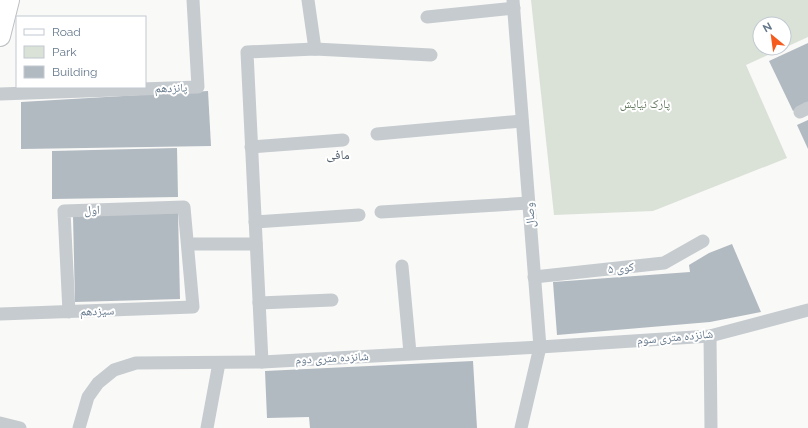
<svg xmlns="http://www.w3.org/2000/svg" width="808" height="428" font-family="Raleway,'Noto Naskh Arabic',sans-serif">
<style>
.green{fill:#dae2d7}
.building{fill:#b1b9c1}
.lines{fill:none;stroke-linecap:round;stroke-linejoin:round}
.primary-casing{stroke:#bcc0c4;stroke-width:22}
.street{stroke:#c6cbcf;stroke-width:13}
.primary{stroke:#fff;stroke-width:20}
.labels{text-anchor:middle;stroke-width:4;stroke-linejoin:round;paint-order:stroke}
.street-label{font-size:12px;fill:#65788b;stroke:#fff}
.park-label{font-size:12px;fill:#657b61;stroke:#fff}
.neighbourhood-label{font-size:13px;fill:#54626f;stroke:#fff}
</style>
<rect width="100%" height="100%" fill="#f9f9f7"/>
<!-- green -->
<path class="green" d="M531 0H808V37L784 48V24H760V48H783L746 65 787 158 653 211 554 215Z"/>
<!-- building -->
<g class="building">
<path d="M808 43V104L793 111 769 61Z"/>
<path d="M208 91 211 146 21 149V102Z"/>
<path d="M808 120V149L797 125Z"/>
<path d="M177 148 178 197 52 199V151Z"/>
<path d="M178 212 180 299 75 302 73 215Z"/>
<path d="M732 244 761 312 710 322 557 335 553 282 690 272 689 265 709 253Z"/>
<path d="M473 361 477 428H310L309 417 267 418 265 371Z"/>
</g>
<g class="lines">
<!-- primary casing -->
<g class="primary-casing">
<path id="primary" d="M0 36 9 0"/>
</g>
<!-- street -->
<g class="street">
<path d="M308 0 315 49"/>
<path d="M513 0 540 347 521 428"/>
<path d="M427 17 514 8"/>
<path d="M0 94 198 87 193 0"/>
<path d="M800 112 808 108"/>
<path d="M377 134 522 121"/>
<path d="M251 147 343 140"/>
<path d="M381 212 529 203"/>
<path d="M255 222 359 215"/>
<path d="M188 244H256"/>
<path d="M402 266 410 353"/>
<path d="M534 277 664 263 703 241"/>
<path d="M259 303 332 300"/>
<path d="M0 314 193 307 184 207 64 211 69 312"/>
<path d="M710 336 711 428"/>
<path d="M262 362 247 52 315 49 431 55"/>
<path d="M0 423 20 428"/>
<path d="M79 428 88 397 98 383 114 370 136 363 262 362 540 347 710 336 808 310"/>
<path d="M207 428 219 363"/>
</g>
<!-- primary -->
<use href="#primary" class="primary"/>
</g>
<g class="labels">
<!-- street labels -->
<g class="street-label">
<text transform="translate(171 88) rotate(-2)" y="4">پانزدهم</text>
<text transform="translate(92 210) rotate(-2)" y="4">اول</text>
<text transform="translate(530 215) rotate(-94)" y="4">وصال</text>
<text transform="translate(621 268) rotate(-6)" y="4">کوی ۵</text>
<text transform="translate(97 311) rotate(-2)" y="4">سیزدهم</text>
<text transform="translate(675 337) rotate(-5)" y="4">شانزده متری سوم</text>
<text transform="translate(332 358) rotate(-3)" y="4">شانزده متری دوم</text>
</g>
<!-- park labels -->
<g class="park-label">
<text x="645" y="108">پارک نیایش</text>
</g>
<!-- neighbourhood labels -->
<g class="neighbourhood-label">
<text x="338" y="159">مافی</text>
</g>
</g>
<!-- legend -->
<rect x="16" y="16" width="130" height="72" fill="#ffffff" stroke="#c1c9d1"/>
<rect x="24" y="29" width="20" height="6" fill="#ffffff" stroke="#c1c9d1"/>
<text x="52" y="36" font-size="12" fill="#65788b">Road</text>
<rect x="24" y="46" width="20" height="12" fill="#dae2d7" stroke="#c1c9d1"/>
<text x="52" y="56" font-size="12" fill="#65788b">Park</text>
<rect x="24" y="66" width="20" height="12" fill="#b1b9c1" stroke="#c1c9d1"/>
<text x="52" y="76" font-size="12" fill="#65788b">Building</text>
<!-- north arrow -->
<g transform="translate(772 36) rotate(331)"><circle r="19" fill="#ffffff" stroke="#c1c9d1"/>
<path d="M0-3L7 15L0 10L-7 15Z" fill="#f45b1c"/>
<text y="-6" font-size="11" font-weight="bold" text-anchor="middle" fill="#65788b">N</text>
</g>
</svg>
